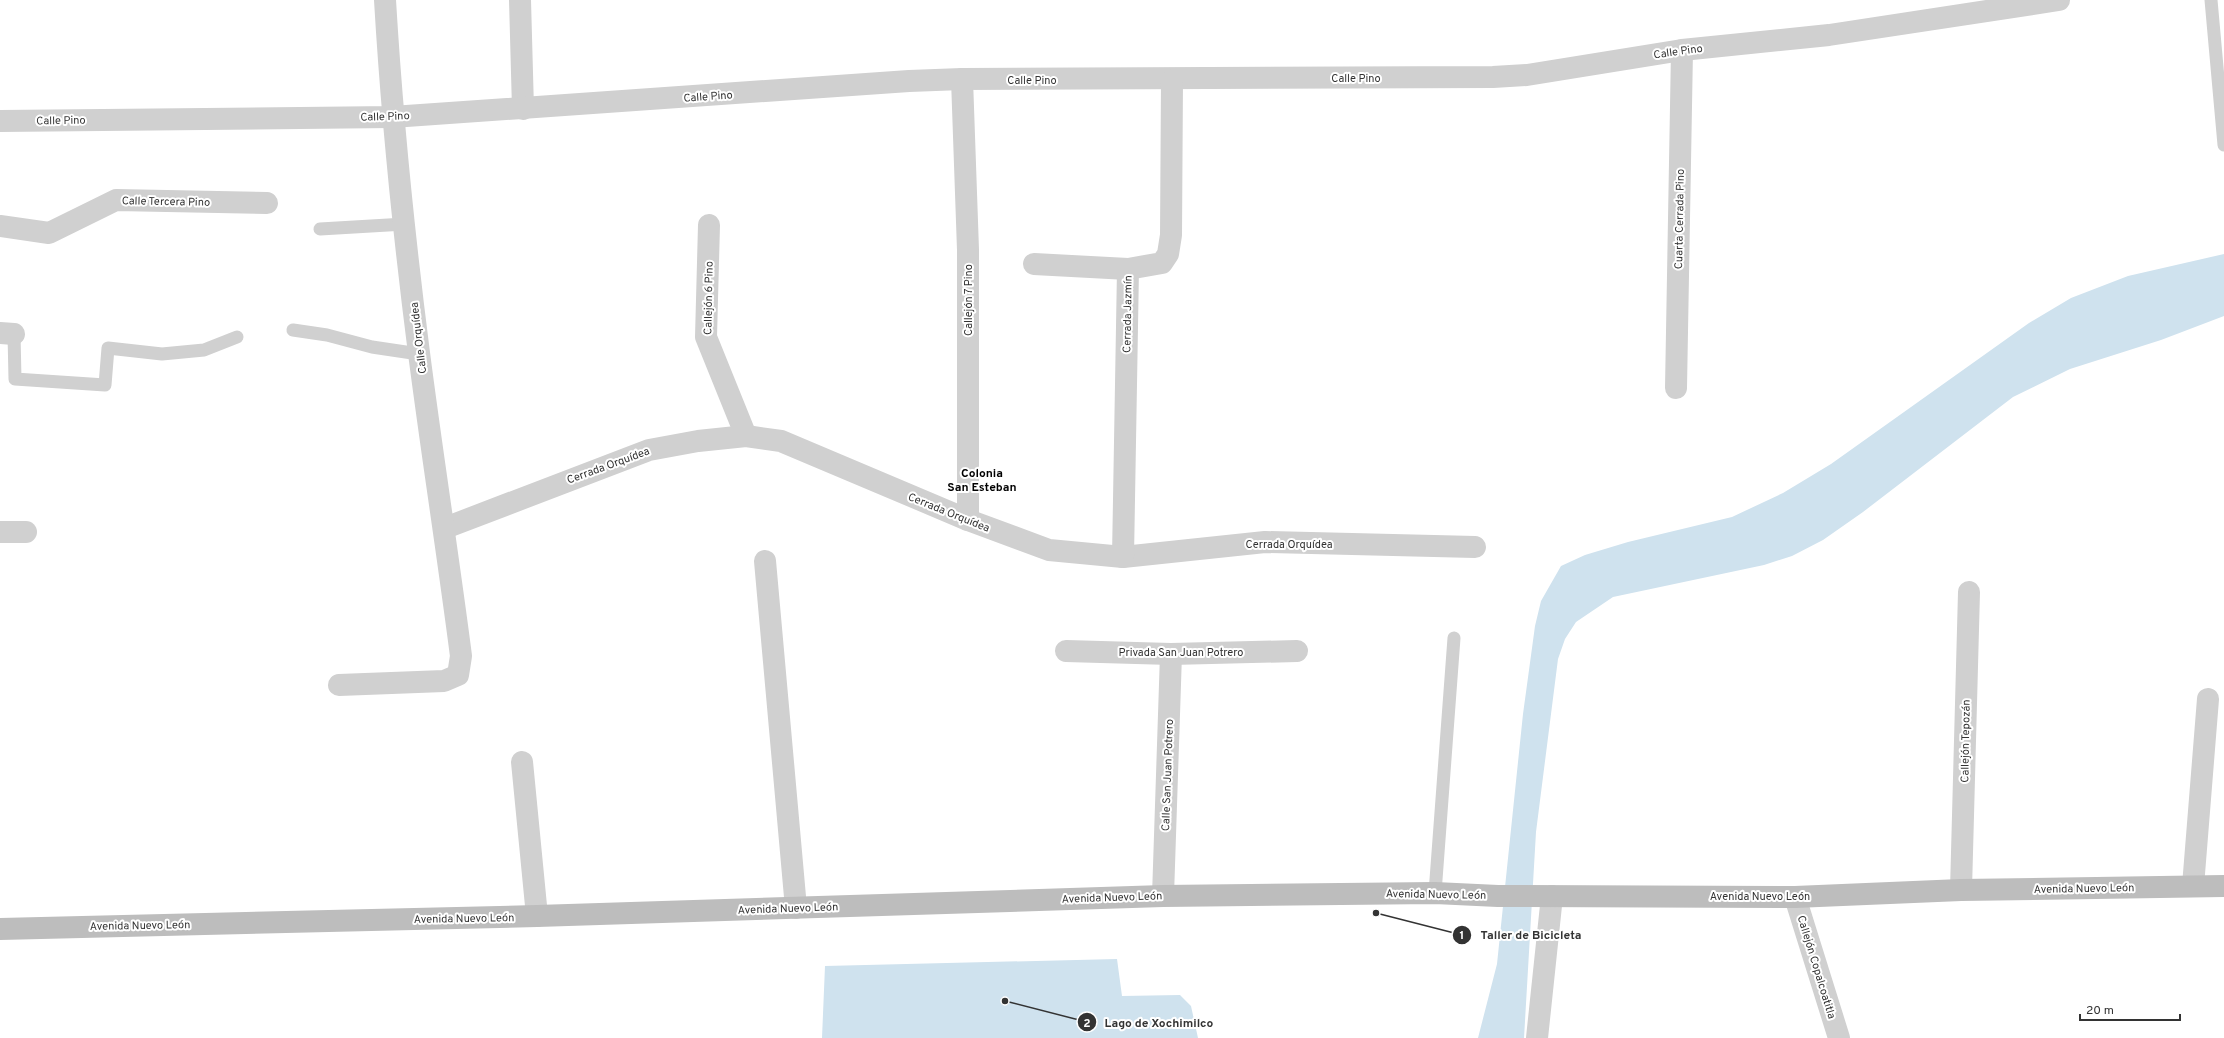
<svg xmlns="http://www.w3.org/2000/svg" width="2224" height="1038" font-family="Overpass,sans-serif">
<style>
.water{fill:#cfe2ee}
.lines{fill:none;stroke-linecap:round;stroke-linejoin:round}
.lane{stroke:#d0d0d0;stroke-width:13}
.street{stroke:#d0d0d0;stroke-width:22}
.secondary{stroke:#bdbdbd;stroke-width:22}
.labels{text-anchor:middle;stroke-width:4;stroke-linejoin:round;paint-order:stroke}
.street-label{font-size:11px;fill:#333;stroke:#fff}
.neighbourhood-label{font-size:12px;font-weight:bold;fill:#000;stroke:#fff}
.leader{fill:none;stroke:#333;stroke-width:1.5}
.callout-dot{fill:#333;stroke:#fff;stroke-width:1.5}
.mark-label{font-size:12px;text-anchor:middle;font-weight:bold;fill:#fff}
.callout-label{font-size:12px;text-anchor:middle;font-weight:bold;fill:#333;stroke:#fff;stroke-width:4;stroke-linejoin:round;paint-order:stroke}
</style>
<rect width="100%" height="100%" fill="#fff"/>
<!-- water -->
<g class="water">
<path d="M2224 254V316L2161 340 2070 369 2013 397 1863 512 1823 540 1792 556 1764 565 1613 597 1576 622 1565 639 1558 659 1536 832 1524 1038H1478L1497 964 1523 714 1535 626 1541 601 1561 566 1585 555 1628 542 1732 517 1783 493 1831 464 2029 323 2071 298 2128 276Z"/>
<path d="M1117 959 1122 996 1180 995 1191 1006 1198 1038H822L825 966Z"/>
</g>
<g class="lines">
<!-- lane -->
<g class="lane">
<path d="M2211 0 2224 145"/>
<path d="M320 229 405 224"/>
<path d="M293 330 327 335 372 347 419 354"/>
<path d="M14 334 15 379 105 385 108 348 162 354 204 350 237 337"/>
<path d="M1435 893 1454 638"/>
</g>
<!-- street -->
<g class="street">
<path d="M520 0 523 109"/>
<path d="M962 79 968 250V520"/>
<path d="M0 121 392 117 909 81 962 79 1493 77 1527 75 1682 50 1829 35 2059 0"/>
<path d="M709 225 706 337 746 436"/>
<path d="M0 226 49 233 116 200 267 203"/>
<path d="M1034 264 1128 269"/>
<path d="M0 333 14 334"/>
<path d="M1676 388 1682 50"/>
<path d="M445 528 649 450 698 441 746 436 781 441 968 520 1049 550 1123 557 1265 542 1475 547"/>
<path d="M0 532H26"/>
<path d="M1123 557 1128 269 1162 263 1168 254 1171 235 1172 80"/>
<path d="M765 561 796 908"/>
<path d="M1066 651 1171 654 1297 651"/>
<path d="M339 685 444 681 458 675 461 656C448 555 432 454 419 353 404 236 392 118 385 0"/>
<path d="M522 762 537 916"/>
<path d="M2193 886 2208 699"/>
<path d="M1961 890 1969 592"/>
<path d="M1163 896 1171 654"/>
<path d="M1795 897 1839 1038"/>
<path d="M1537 1038 1552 896"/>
</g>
<!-- secondary -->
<path class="secondary" d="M0 929 537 916 1163 896 1435 893 1498 896 1795 897 1961 890 2224 886"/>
</g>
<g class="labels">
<!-- street labels -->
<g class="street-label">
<text transform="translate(1678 51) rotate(-8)" y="4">Calle Pino</text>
<text x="1356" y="82">Calle Pino</text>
<text x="1032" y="84">Calle Pino</text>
<text transform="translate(708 96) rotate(-4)" y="4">Calle Pino</text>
<text transform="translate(385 116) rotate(-2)" y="4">Calle Pino</text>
<text transform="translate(61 120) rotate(-1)" y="4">Calle Pino</text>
<text transform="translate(166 201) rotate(1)" y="4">Calle Tercera Pino</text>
<text transform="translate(1679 219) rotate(-89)" y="4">Cuarta Cerrada Pino</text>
<text transform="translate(708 298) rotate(-89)" y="4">Callejón 6 Pino</text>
<text transform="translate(968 300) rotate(-90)" y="4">Callejón 7 Pino</text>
<text transform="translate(1127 314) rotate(-89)" y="4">Cerrada Jazmín</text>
<text transform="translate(418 338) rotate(-97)" y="4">Calle Orquídea</text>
<text transform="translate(608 465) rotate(-20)" y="4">Cerrada Orquídea</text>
<text transform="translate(949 512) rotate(22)" y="4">Cerrada Orquídea</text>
<text x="1289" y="548">Cerrada Orquídea</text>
<text x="1181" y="656">Privada San Juan Potrero</text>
<text transform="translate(1965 741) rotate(-89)" y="4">Callejón Tepozán</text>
<text transform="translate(1167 775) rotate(-88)" y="4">Calle San Juan Potrero</text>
<text transform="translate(2084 888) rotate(-1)" y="4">Avenida Nuevo León</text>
<text transform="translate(1436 894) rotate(1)" y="4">Avenida Nuevo León</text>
<text x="1760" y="900">Avenida Nuevo León</text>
<text transform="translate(1112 897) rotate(-2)" y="4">Avenida Nuevo León</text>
<text transform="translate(788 908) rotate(-2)" y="4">Avenida Nuevo León</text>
<text transform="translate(464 918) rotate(-1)" y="4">Avenida Nuevo León</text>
<text transform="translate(140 925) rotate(-1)" y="4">Avenida Nuevo León</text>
<text transform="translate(1817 967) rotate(73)" y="4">Callejón Copalcoatitla</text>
</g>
<!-- neighbourhood labels -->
<g class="neighbourhood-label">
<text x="982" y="477">Colonia<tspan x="982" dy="14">San Esteban</tspan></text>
</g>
</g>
<!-- callouts -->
<path class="leader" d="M1376 913L1462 935M1005 1001L1087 1022"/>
<g class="callout-dot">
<circle cx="1376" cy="913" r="4"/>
<circle cx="1005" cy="1001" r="4"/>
<circle cx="1462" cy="935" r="10"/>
<circle cx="1087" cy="1022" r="10"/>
</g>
<g class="mark-label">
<text x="1462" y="939">1</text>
<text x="1087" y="1027">2</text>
</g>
<g class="callout-label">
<text x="1531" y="939">Taller de Bicicleta</text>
<text x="1159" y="1027">Lago de Xochimilco</text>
</g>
<!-- scale -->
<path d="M2080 1014v6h100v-6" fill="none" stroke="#333333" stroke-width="2"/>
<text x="2086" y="1014" font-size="12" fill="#333333" stroke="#ffffff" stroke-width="3" paint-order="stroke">20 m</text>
</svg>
